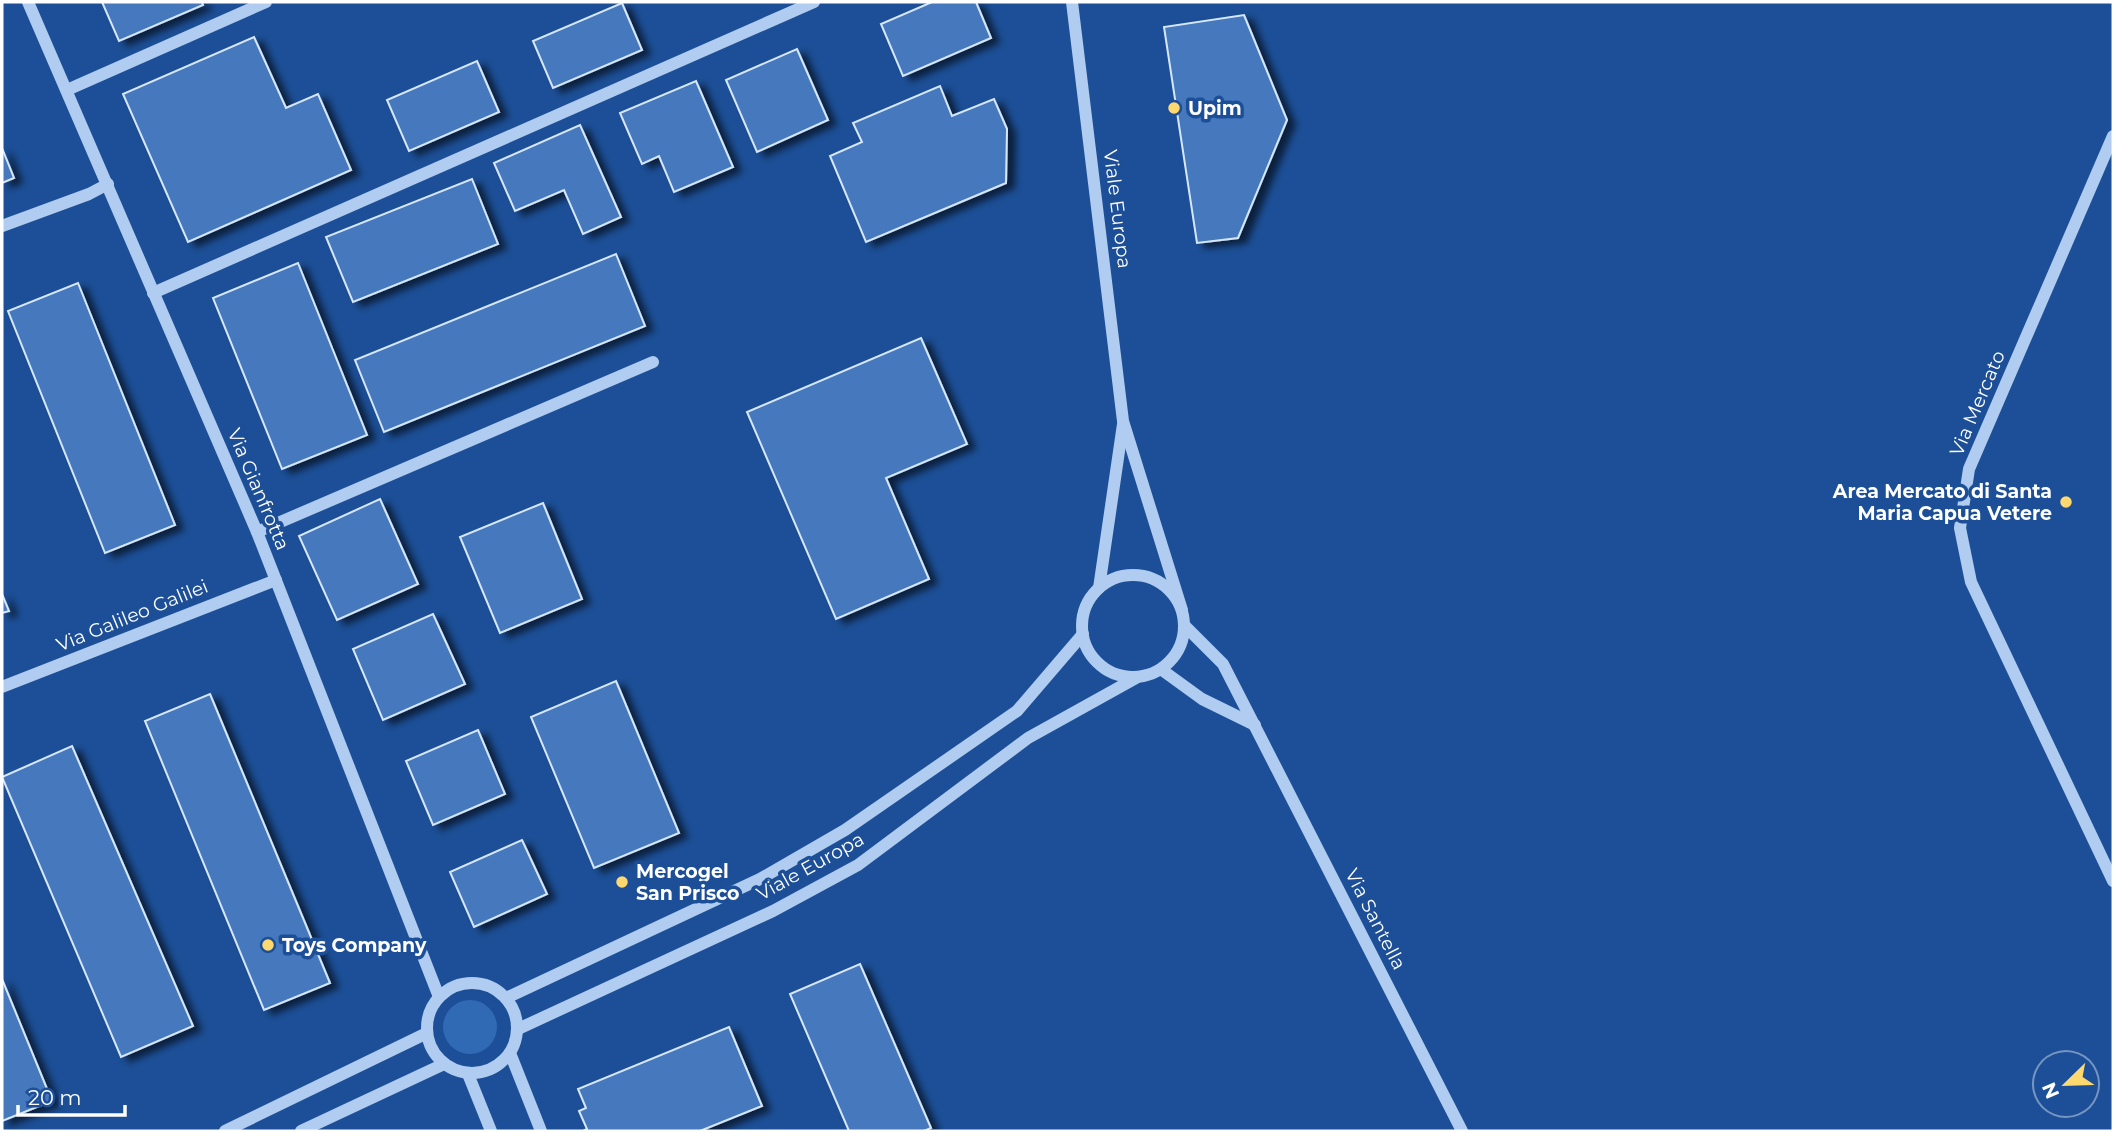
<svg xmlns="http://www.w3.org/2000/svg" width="2115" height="1133" font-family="Montserrat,sans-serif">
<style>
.green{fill:#3069b4}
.building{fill:#4478bd;stroke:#d7e7fb;stroke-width:2;filter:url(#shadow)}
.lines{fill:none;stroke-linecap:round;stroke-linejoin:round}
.minor{stroke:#b0ccf0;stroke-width:12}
.poi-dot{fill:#ffd86f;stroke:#1c4f97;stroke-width:2.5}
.labels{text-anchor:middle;stroke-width:7;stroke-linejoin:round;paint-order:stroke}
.poi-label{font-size:19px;font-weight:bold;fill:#fff;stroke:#1c4f97;text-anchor:start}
.street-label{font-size:19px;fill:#fff;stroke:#1c4f97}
</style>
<defs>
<filter id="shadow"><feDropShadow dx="8" dy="4.5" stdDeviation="3.5" flood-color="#0009"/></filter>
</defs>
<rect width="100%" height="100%" fill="#1c4f97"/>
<!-- green -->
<circle class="green" cx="470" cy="1027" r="27"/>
<!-- building -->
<g class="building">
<path d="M102 2H202L203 5 119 41Z"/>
<path d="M932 2H976L991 38 903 76 881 24Z"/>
<path d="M622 3 642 50 553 88 533 41Z"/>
<path d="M1244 15 1287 120 1238 238 1197 243 1164 27Z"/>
<path d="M254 37 286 108 318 94 351 170 188 242 123 94Z"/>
<path d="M797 49 828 120 757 152 726 80Z"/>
<path d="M477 61 499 112 409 151 387 100Z"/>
<path d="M696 81 733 167 674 192 659 156 642 164 620 113Z"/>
<path d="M940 86 952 116 994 99 1007 129 1006 183 866 242 830 156 862 142 853 123Z"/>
<path d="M580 125 621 217 583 234 564 190 515 211 494 163Z"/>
<path d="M2 148 14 178 2 183Z"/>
<path d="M472 179 498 244 353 302 326 237Z"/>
<path d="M616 254 645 326 384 432 355 360Z"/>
<path d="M298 263 367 435 282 469 213 298Z"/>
<path d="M78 283 175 525 105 553 8 311Z"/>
<path d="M921 338 967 444 886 478 929 579 836 619 747 412Z"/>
<path d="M380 499 418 584 337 620 299 536Z"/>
<path d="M543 503 582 599 500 633 460 537Z"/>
<path d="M2 594 9 611 2 613Z"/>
<path d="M433 614 465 684 383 720 353 649Z"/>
<path d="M616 681 679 833 594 868 531 717Z"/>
<path d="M210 694 330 983 264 1010 145 721Z"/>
<path d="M478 730 505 794 433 825 406 761Z"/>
<path d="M72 746 193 1026 121 1057 2 777Z"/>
<path d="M522 840 547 894 474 927 450 872Z"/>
<path d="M860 964 931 1128 924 1131H849L790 994Z"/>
<path d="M2 979 52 1101 2 1121Z"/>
<path d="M729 1027 762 1106 700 1131H583L587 1129 579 1111 586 1108 578 1089Z"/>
</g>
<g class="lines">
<!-- minor -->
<g class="minor">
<path d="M28 2 257 532 439 997"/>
<path d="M1072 2 1123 421 1182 610"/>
<path d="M67 90 266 2"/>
<path d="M2113 136 1969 469 1960 528 1971 582 2113 881"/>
<path d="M2 226 89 194 108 184"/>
<path d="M153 293 814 2"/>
<path d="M257 532 653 362"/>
<circle cx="1133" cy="626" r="51"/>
<path d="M1099 588 1123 424"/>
<path d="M1185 626 1223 664 1462 1131"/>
<path d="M1162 670 1202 699 1255 725"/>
<path d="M2 687 276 580"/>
<circle cx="472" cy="1028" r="45"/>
<path d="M506 998 760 879 845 830 1017 711 1083 634"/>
<path d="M518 1029 773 911 858 865 1028 738 1136 678"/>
<path d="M510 1053 541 1131"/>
<path d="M468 1074 491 1131"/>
<path d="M225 1131 427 1033"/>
<path d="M301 1131 444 1064"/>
</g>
</g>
<!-- markers -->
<g class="poi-dot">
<circle cx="1174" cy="108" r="7"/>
<circle cx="2066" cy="502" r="7"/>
<circle cx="622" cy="882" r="7"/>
<circle cx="268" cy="945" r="7"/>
</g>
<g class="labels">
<!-- poi labels -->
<g class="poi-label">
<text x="1188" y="115">Upim</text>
<text x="2052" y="498" text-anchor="end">Area Mercato di Santa<tspan x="2052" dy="22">Maria Capua Vetere</tspan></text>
<text x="636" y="878">Mercogel<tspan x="636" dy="22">San Prisco</tspan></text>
<text x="282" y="952">Toys Company</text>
</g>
<!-- street labels -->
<g class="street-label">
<text transform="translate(1118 209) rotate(83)" y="7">Viale Europa</text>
<text transform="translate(1977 403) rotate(-67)" y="7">Via Mercato</text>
<text transform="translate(259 489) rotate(67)" y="7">Via Gianfrotta</text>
<text transform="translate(132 615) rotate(-22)" y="7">Via Galileo Galilei</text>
<text transform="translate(810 866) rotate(-29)" y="7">Viale Europa</text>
<text transform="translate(1376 919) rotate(63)" y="7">Via Santella</text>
</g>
</g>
<!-- border -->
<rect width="2115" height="1133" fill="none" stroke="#ffffff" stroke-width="7"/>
<!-- north arrow -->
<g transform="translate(2066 1084) rotate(247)"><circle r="33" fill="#1c4f97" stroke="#7795c1" stroke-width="2"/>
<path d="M0-5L12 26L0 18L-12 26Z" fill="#ffd86f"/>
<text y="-10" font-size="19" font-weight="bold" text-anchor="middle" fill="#ffffff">N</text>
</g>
<!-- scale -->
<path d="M18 1105v10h107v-10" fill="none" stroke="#ffffff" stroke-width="3.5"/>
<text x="28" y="1105" font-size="21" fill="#ffffff" stroke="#1c4f97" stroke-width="5" paint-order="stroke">20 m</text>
</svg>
